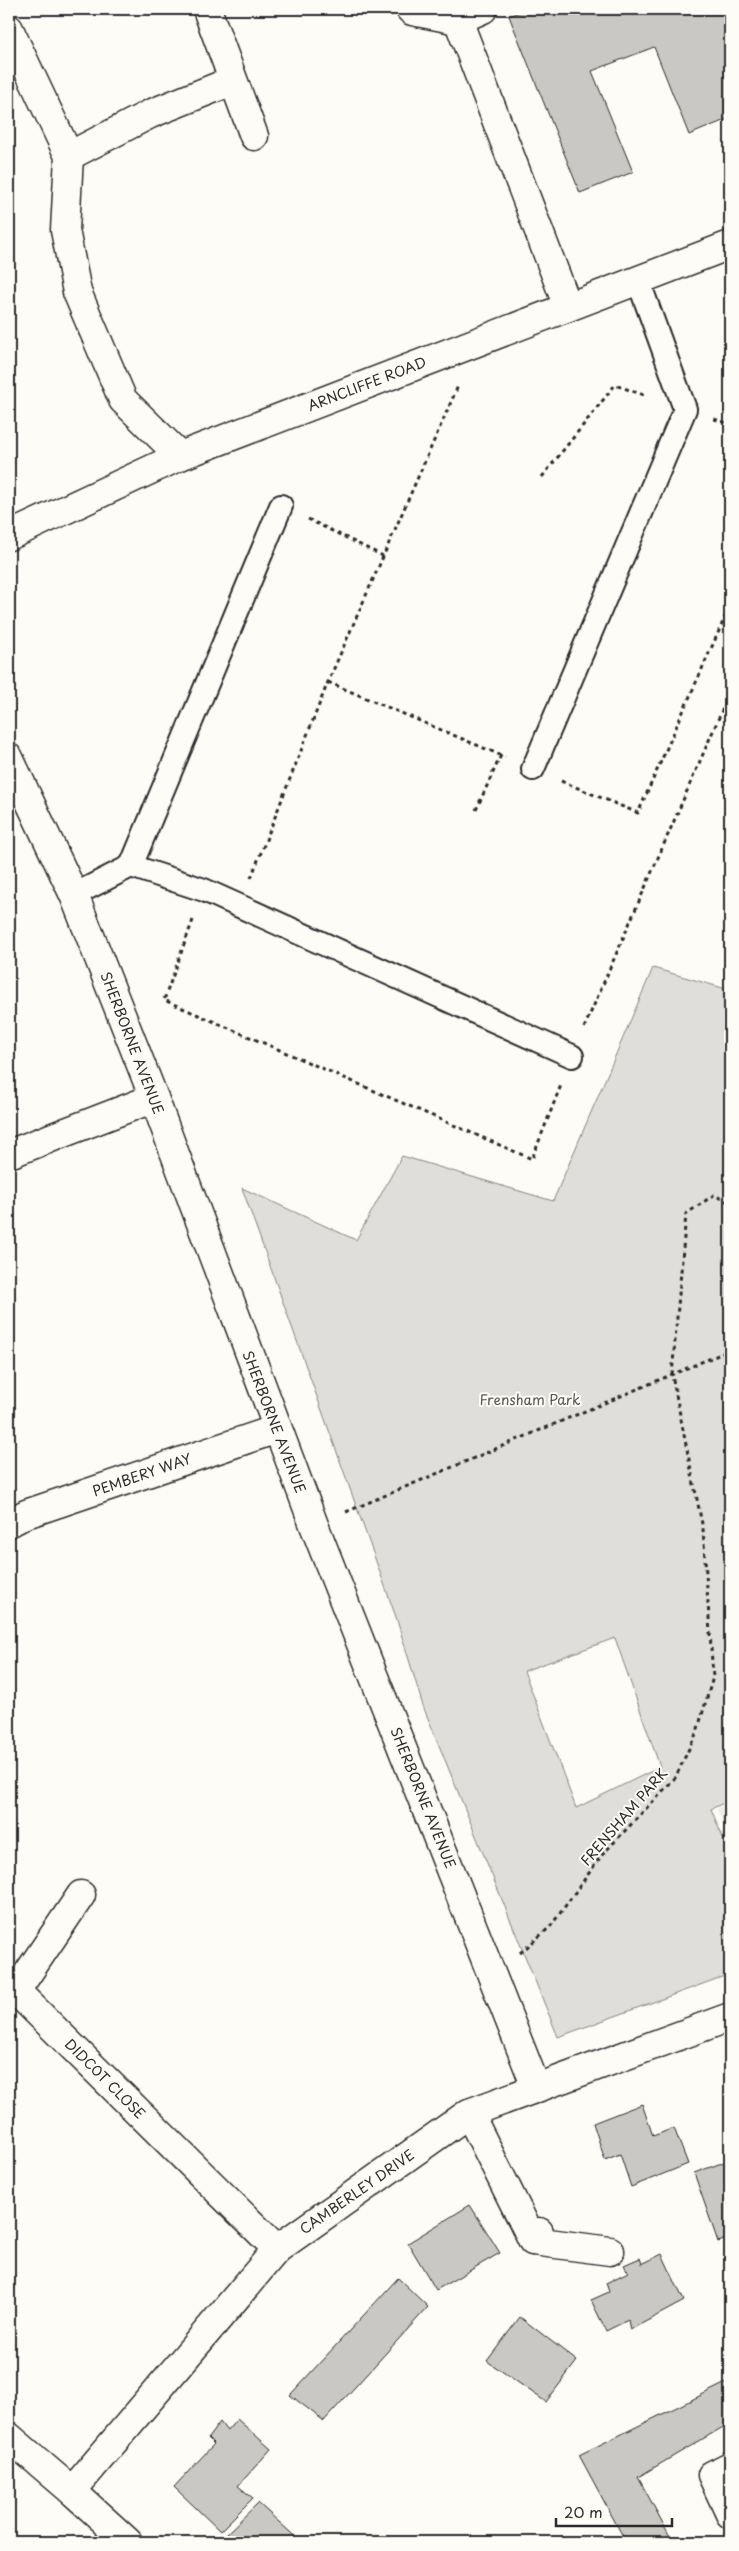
<svg xmlns="http://www.w3.org/2000/svg" width="739" height="2551" font-family="'Playpen Sans',sans-serif">
<style>
.built{fill:#edece8}
.green{fill:#dfdeda;stroke:#858482;fill-rule:evenodd}
.building{fill:#c9c8c4;stroke:#2b2b2b}
.lines{fill:none;stroke-linecap:round;stroke-linejoin:round}
.lane-casing{stroke:#2b2b2b;stroke-width:26}
.street-casing{stroke:#2b2b2b;stroke-width:31}
.path{stroke:#2b2b2b;stroke-width:3;stroke-dasharray:4 4;stroke-linecap:butt}
.lane{stroke:#fdfcf7;stroke-width:22}
.street{stroke:#fdfcf7;stroke-width:28}
.labels{text-anchor:middle;stroke-width:4;stroke-linejoin:round;paint-order:stroke}
.street-label{font-size:14px;fill:#2b2b2b;stroke:#fdfcf7}
.park-label{font-size:14px;fill:#585857;stroke:#fdfcf7}
</style>
<rect width="100%" height="100%" fill="#fdfcf7"/>
<filter id="ink" filterUnits="userSpaceOnUse"><feTurbulence type="fractalNoise" baseFrequency=".02" numOctaves="2"/><feDisplacementMap in="SourceGraphic" scale="10" xChannelSelector="R" yChannelSelector="G"/><feConvolveMatrix kernelMatrix="1 2 1 2 8 2 1 2 1" color-interpolation-filters="sRGB"/></filter>
<g filter="url(#ink)">
<!-- built -->
<path class="built" d="M730 1803V1843L717 1808Z"/>
<!-- green -->
<path class="green" d="M653 968 730 990V1800L711 1809 730 1855V1974L558 2037 423 1706 396 1617 242 1188 356 1240 402 1156 553 1201ZM615 1638 660 1767 576 1808 524 1671Z"/>
<!-- building -->
<g class="building">
<path d="M526 9H727L730 17V118L689 135 654 47 592 71 633 172 580 193 509 16Z"/>
<path d="M642 2104 653 2136 674 2128 688 2164 631 2187 620 2154 605 2160 593 2123Z"/>
<path d="M730 2160V2238L718 2242 694 2173Z"/>
<path d="M470 2205 500 2253 436 2290 408 2243Z"/>
<path d="M662 2254 684 2301 630 2330 628 2320 606 2331 591 2300 609 2292 606 2283 628 2272 624 2265 640 2258 642 2264Z"/>
<path d="M398 2278 428 2307 324 2421 290 2395Z"/>
<path d="M520 2317 577 2361 546 2402 487 2361Z"/>
<path d="M730 2381V2423L638 2477 673 2542H626L579 2455Z"/>
<path d="M237 2419 271 2449 238 2486 253 2498 220 2531 174 2487 214 2444 208 2438 220 2422 227 2431Z"/>
<path d="M258 2503 301 2542H233L225 2535Z"/>
</g>
<g class="lines">
<!-- lane casing -->
<g class="lane-casing">
<g id="lane">
<path d="M533 769 685 409 638 280"/>
<path d="M131 866 281 506"/>
<path d="M74 895 131 866 204 890 572 1056"/>
</g>
</g>
<!-- street casing -->
<g class="street-casing">
<g id="street">
<path d="M410 9 412 11 458 20"/>
<path d="M483 9 458 20 568 307"/>
<path d="M208 12 254 136"/>
<path d="M9 29 69 156 65 230 77 292 123 400 180 456"/>
<path d="M69 156 150 114 232 81"/>
<path d="M9 536 180 456 730 245"/>
<path d="M9 758 74 895 154 1098 314 1525 536 2087"/>
<path d="M9 1154 154 1098"/>
<path d="M9 1523 26 1514 277 1429"/>
<path d="M81 1895 16 1991 277 2249"/>
<path d="M469 2113 533 2241 539 2232"/>
<path d="M533 2241 610 2251"/>
<path d="M9 2437 72 2491 128 2542"/>
<path d="M730 2466 712 2475 730 2514"/>
<path d="M72 2491 277 2249 469 2113 730 2017"/>
</g>
</g>
<!-- path -->
<g class="path">
<path d="M714 419 730 424"/>
<path d="M542 477 615 385 647 396"/>
<path d="M308 519 383 556"/>
<path d="M328 682 505 757"/>
<path d="M561 781 638 813 730 606"/>
<path d="M476 810 501 755"/>
<path d="M251 878 328 682 458 386"/>
<path d="M193 920 164 1000 532 1159 561 1085"/>
<path d="M584 1028 730 692"/>
<path d="M346 1512 730 1350"/>
<path d="M520 1953 550 1927 602 1855 675 1778 697 1732 713 1677 703 1529 672 1375 686 1214 714 1195 730 1203"/>
</g>
<!-- lane -->
<use href="#lane" class="lane"/>
<!-- street -->
<use href="#street" class="street"/>
</g>
</g>
<g class="labels">
<!-- street labels -->
<g class="street-label">
<text transform="translate(367 384) rotate(-21)" y="5">ARNCLIFFE ROAD</text>
<text transform="translate(132 1043) rotate(69)" y="5">SHERBORNE AVENUE</text>
<text transform="translate(274 1422) rotate(69)" y="5">SHERBORNE AVENUE</text>
<text transform="translate(142 1475) rotate(-19)" y="5">PEMBERY WAY</text>
<text transform="translate(423 1798) rotate(68)" y="5">SHERBORNE AVENUE</text>
<text transform="translate(624 1817) rotate(-49)" y="5">FRENSHAM PARK</text>
<text transform="translate(105 2079) rotate(45)" y="5">DIDCOT CLOSE</text>
<text transform="translate(357 2192) rotate(-35)" y="5">CAMBERLEY DRIVE</text>
</g>
<!-- park labels -->
<g class="park-label">
<text x="530" y="1405">Frensham Park</text>
</g>
</g>
<!-- margin -->
<rect width="739" height="2551" fill="none" stroke="#fdfcf7" stroke-width="30"/>
<rect x="15" y="15" width="709" height="2521" fill="none" stroke="#2b2b2b" stroke-width="2" filter="url(#ink)"/>
<!-- scale -->
<path d="M556 2518v8h116v-8" fill="none" stroke="#2b2b2b" stroke-width="2.5"/>
<text x="564" y="2518" font-size="15" fill="#2b2b2b" stroke="#fdfcf7" stroke-width="4" paint-order="stroke">20 m</text>
</svg>
